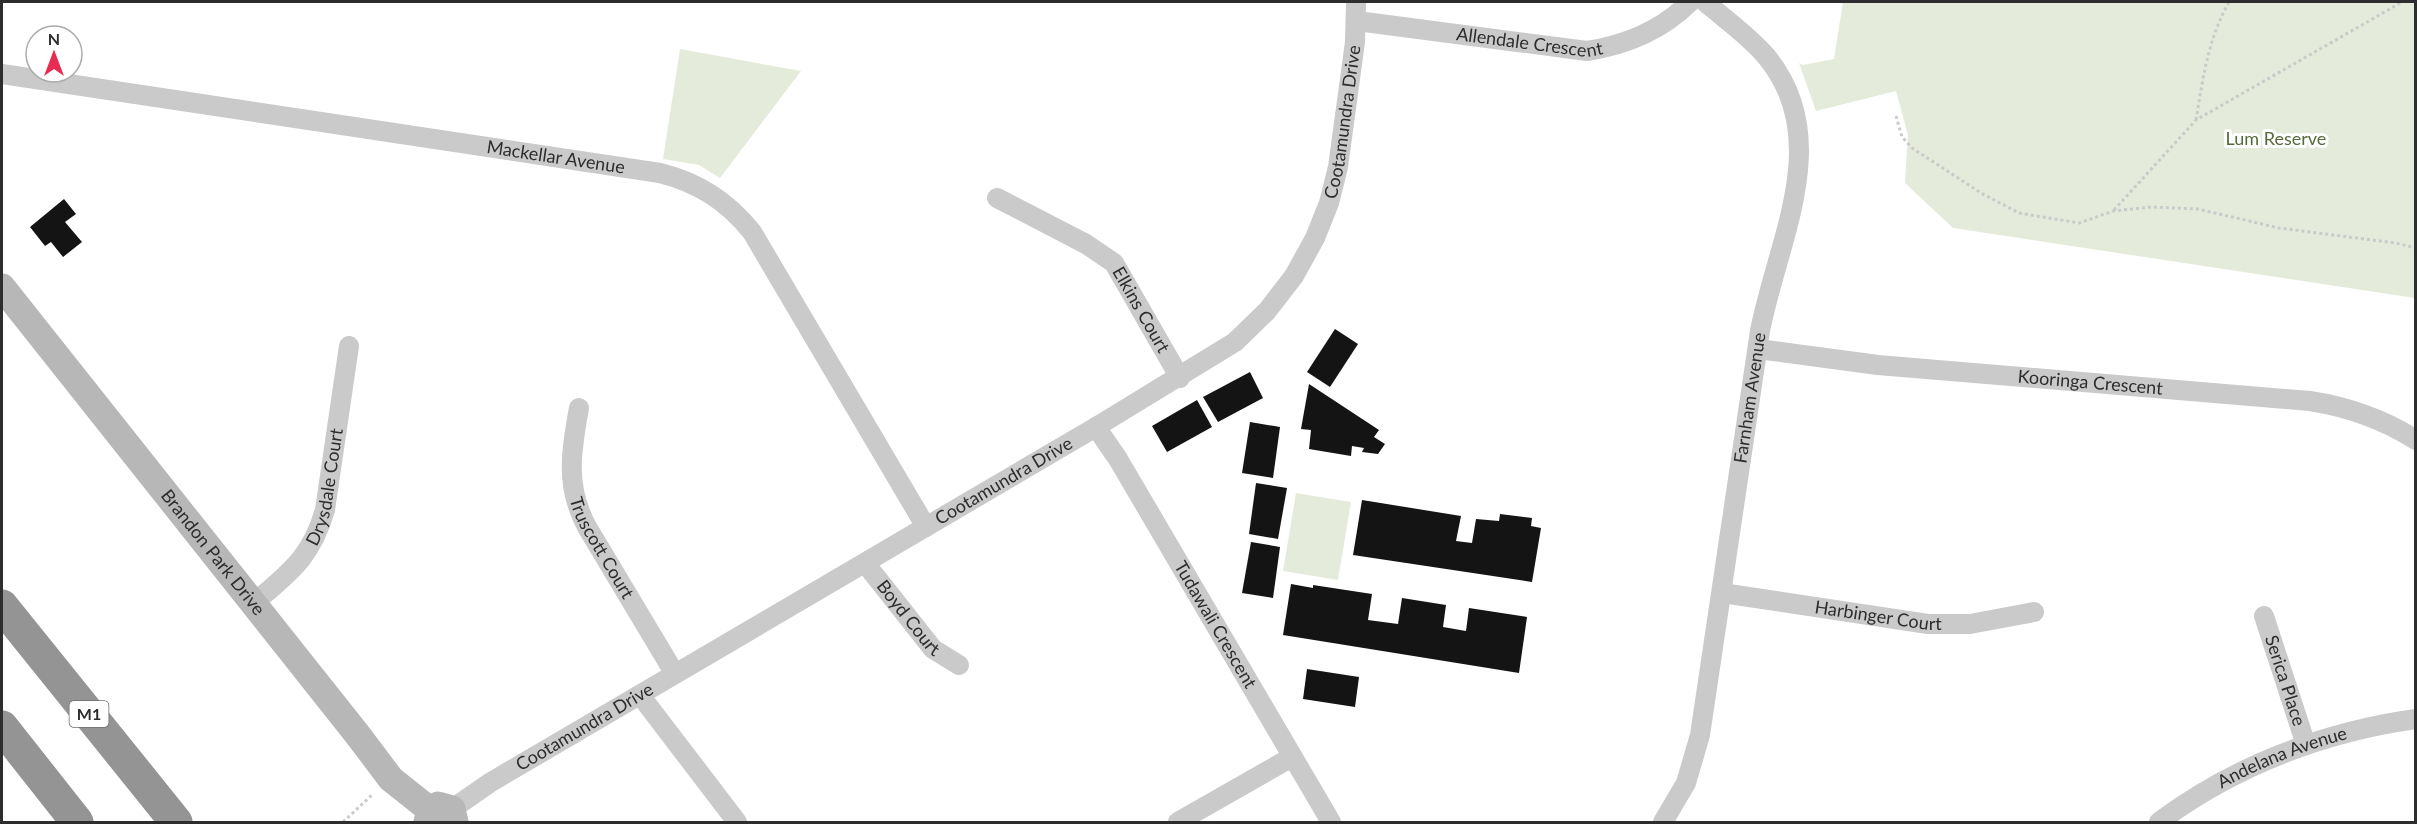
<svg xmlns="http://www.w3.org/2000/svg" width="2417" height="824" font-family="Lato,sans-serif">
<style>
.green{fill:#e5ebda}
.building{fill:#141414}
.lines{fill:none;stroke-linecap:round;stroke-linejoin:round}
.path{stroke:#cacaca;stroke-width:3;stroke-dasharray:3 3;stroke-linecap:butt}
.street{stroke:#cacaca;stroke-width:20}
.secondary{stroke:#b7b7b7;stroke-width:27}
.highway{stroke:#949494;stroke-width:33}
.labels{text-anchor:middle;stroke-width:6;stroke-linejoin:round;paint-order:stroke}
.shield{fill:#fff;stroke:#6c6c6c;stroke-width:1.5}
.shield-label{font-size:16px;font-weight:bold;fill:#2d2d2d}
.street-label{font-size:18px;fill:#2d2d2d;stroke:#fff}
.park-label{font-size:18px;fill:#56693a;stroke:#fff}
</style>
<rect width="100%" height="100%" fill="#fff"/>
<!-- green -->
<g class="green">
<path d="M1843 2H2415V298L1953 228 1905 183 1908 135 1896 91 1816 111 1799 63 1803 65 1834 59Z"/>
<path d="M680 49 801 71 720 178 699 165 663 159Z"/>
<path d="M1296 493 1351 502 1338 580 1283 571Z"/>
</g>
<!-- building -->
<g class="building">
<path d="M64 199 76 214 65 222 82 242 63 257 51 242 45 246 30 227Z"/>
<path d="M1335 329 1358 344 1330 387 1307 372Z"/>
<path d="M1250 372 1263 398 1218 422 1203 397Z"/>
<path d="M1309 384 1379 430 1374 437 1385 444 1378 454 1362 452 1364 448 1352 446 1351 456 1309 449 1311 430 1301 429Z"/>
<path d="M1197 400 1212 427 1167 452 1152 426Z"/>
<path d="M1250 422 1280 427 1273 478 1242 473Z"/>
<path d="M1256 483 1287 488 1278 539 1249 534Z"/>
<path d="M1362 500 1461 516 1456 541 1472 543 1476 519 1499 521 1500 514 1532 518 1531 526 1541 528 1532 582 1353 555Z"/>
<path d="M1251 542 1280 547 1273 598 1242 593Z"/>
<path d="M1291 584 1313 588V585L1372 594 1368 620 1398 624 1402 598 1446 605 1443 627 1466 631 1469 608 1527 617 1519 673 1283 635Z"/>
<path d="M1307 669 1359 677 1355 707 1303 699Z"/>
</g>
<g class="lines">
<!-- path -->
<g class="path">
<path d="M1896 116 1902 137 1912 148 1981 193 2019 213 2079 223 2113 211 2151 207 2198 209 2279 228 2396 243 2416 248"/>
<path d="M2196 120C2203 78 2208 39 2229 2"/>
<path d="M2114 210 2196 120 2402 2"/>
<path d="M343 822 373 794"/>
</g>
<!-- street -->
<g class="street">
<path id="s1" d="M1357 21 1587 51C1626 45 1662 30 1690 2"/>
<path id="s2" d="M2 74 660 173C699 183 727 201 752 232L926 527"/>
<path id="s3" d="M997 198 1086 244 1114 263 1180 378"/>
<path id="s4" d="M1758 349 1878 365 2310 401C2348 407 2383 419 2416 440"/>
<path id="s5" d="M579 408C571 453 565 486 587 527L675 674"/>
<path id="s6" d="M1096 427 1118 459 1331 822"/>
<path id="s7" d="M865 563 933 649 959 665"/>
<path id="s8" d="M1722 593 1928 624H1970L2034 612"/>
<path id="s9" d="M254 603C290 572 311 558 325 510L349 346"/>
<path id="s10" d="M2264 616 2306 745"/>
<path d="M640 695 737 822"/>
<path id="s11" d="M452 809 491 782 1096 427 1235 342 1267 311 1294 276 1315 238 1329 203 1338 167 1355 42 1356 2"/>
<path d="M1178 822 1292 757"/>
<path id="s12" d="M1663 822 1686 783 1700 735 1760 331C1777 241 1835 139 1766 56 1749 36 1725 19 1705 2"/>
<path id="s13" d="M2159 822C2234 766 2323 732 2416 719"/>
</g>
<!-- secondary -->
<g class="secondary">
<path id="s14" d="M2 287 357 734 391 779 430 810"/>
<path d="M427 822 430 810 438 805 452 809 455 822"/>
</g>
<!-- highway -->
<g class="highway">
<path d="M2 606 176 822"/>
<path d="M2 727 77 822"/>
</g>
</g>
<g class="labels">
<!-- shield labels -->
<rect class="shield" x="69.5" y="701" width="39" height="26" rx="4.5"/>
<g class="shield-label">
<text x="89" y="720">M1</text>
</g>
<!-- street labels -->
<g class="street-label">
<text dy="6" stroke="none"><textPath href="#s1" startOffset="174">Allendale Crescent</textPath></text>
<text dy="6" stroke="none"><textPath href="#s11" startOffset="1164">Cootamundra Drive</textPath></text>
<text dy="6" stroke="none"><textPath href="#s2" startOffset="560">Mackellar Avenue</textPath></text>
<text dy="6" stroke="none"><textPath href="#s3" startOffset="188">Elkins Court</textPath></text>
<text dy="6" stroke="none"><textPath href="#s4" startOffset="334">Kooringa Crescent</textPath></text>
<text dy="6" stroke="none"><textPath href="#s12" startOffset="436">Farnham Avenue</textPath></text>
<text dy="6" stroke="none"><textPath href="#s11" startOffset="642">Cootamundra Drive</textPath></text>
<text dy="6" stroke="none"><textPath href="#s9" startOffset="142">Drysdale Court</textPath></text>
<text dy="6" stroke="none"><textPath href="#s5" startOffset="147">Truscott Court</textPath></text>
<text dy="6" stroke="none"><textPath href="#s14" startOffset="339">Brandon Park Drive</textPath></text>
<text dy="6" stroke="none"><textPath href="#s8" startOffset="158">Harbinger Court</textPath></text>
<text dy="6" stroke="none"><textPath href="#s7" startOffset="70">Boyd Court</textPath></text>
<text dy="6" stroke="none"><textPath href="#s6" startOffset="231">Tudawali Crescent</textPath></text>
<text dy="6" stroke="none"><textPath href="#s10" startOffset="68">Serica Place</textPath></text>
<text dy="6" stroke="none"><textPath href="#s11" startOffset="156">Cootamundra Drive</textPath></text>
<text dy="6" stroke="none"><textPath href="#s13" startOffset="140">Andelana Avenue</textPath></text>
</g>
<!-- park labels -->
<g class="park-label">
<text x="2276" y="145">Lum Reserve</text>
</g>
</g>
<!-- border -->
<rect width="2417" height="824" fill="none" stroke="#2d2d2d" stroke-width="6"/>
<!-- north arrow -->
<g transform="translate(54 54)"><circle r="28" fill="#ffffff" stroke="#ababab" stroke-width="1.5"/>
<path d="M0-4.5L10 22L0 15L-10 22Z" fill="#e62c53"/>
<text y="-9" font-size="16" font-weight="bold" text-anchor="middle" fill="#2d2d2d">N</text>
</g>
</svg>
